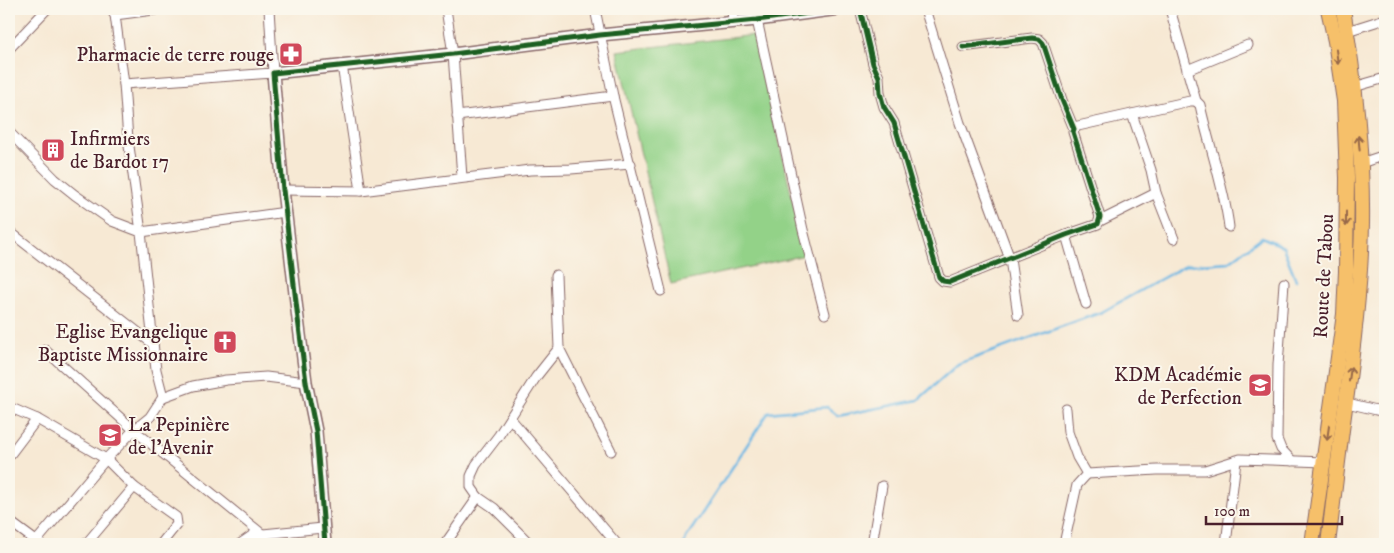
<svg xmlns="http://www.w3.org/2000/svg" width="1394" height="553" font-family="'IM FELL DW Pica',serif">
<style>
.green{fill:#93d288;stroke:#6e785a}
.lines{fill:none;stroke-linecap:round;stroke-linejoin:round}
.stream{stroke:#6bb7e4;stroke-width:2.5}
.minor-casing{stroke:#876666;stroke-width:11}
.tertiary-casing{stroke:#876666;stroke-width:14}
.primary-casing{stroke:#876666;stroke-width:16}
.minor{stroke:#fff;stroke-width:9}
.tertiary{stroke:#fff;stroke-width:11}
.primary{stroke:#f6c06b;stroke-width:14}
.cycleway-casing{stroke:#fbf7ec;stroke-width:8}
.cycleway{stroke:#1b5e20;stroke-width:5}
.oneway{stroke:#976748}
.labels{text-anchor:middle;stroke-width:4;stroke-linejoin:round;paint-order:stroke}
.poi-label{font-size:20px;fill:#4a1f2b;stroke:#fbf7ec;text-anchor:end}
.street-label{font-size:20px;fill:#4a1f2b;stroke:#fbf7ec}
</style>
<rect width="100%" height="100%" fill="#fbf7ec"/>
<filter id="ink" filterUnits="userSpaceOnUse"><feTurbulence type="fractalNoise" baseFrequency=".02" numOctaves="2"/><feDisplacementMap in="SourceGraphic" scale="10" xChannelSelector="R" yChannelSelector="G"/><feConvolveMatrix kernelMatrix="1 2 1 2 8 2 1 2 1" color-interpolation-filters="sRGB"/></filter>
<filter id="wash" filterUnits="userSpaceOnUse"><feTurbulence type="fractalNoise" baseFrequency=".0096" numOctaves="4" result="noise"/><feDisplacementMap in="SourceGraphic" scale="20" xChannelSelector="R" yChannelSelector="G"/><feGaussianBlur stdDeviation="1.12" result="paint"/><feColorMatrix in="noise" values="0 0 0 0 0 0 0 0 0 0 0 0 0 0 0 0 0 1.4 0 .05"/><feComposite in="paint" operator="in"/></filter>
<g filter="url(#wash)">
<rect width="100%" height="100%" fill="#f7e9d4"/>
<!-- green -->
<path class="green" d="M755 35 805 255 671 284 617 51Z"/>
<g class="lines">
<!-- stream -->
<path class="stream" d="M684 544 686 538 768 413 827 407 838 416 918 400 958 364 1102 312 1186 265 1229 262 1262 237 1283 247 1296 280"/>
</g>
</g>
<g filter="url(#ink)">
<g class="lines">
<!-- minor casing -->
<g class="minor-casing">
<g id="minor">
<path d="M110 9 115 15 161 9"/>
<path d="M446 9 453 54 462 177"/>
<path d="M595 9 613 96 661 291"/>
<path d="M732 9 733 22"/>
<path d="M860 9 873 64 879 77 880 93 884 107 894 123 939 277 943 281 950 282 1066 235 1098 224 1100 217 1073 132 1074 129 1062 100 1043 43 1039 39 1032 38 963 47"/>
<path d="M925 9 960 123 1010 259 1018 315"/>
<path d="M1170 9 1196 101 1200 105C1209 146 1224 186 1229 227"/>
<path d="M757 20 803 230 825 314"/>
<path d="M1347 31 1385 19"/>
<path d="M9 49 47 9"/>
<path d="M1187 70 1248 45"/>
<path d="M124 84 273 73 269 9"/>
<path d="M1354 87 1385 78"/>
<path d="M1132 114 1151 170 1156 193 1174 239"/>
<path d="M457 116 613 96"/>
<path d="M1074 129 1078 126 1190 101H1196"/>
<path d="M9 132 55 179 75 195 112 221 141 232 128 139 124 84 115 15"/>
<path d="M1361 163 1385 155"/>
<path d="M283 190 361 191 342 65"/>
<path d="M361 191 530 170 571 169 631 164"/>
<path d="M1100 221 1156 193"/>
<path d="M9 231 153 344"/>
<path d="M1066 235 1086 304"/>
<path d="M1284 283 1278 365 1277 439 1281 449 1292 461"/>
<path d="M559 348 611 451"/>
<path d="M45 350 134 430 262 534"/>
<path d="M163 397 156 370 141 232 286 212"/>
<path d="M1343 402 1385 412"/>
<path d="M9 407 37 419 106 459 134 487 176 517 177 524 161 544"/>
<path d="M510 418 617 544"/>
<path d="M9 456 37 419"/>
<path d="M1087 474 1157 470H1205L1240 459 1324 462"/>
<path d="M9 521 36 541"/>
<path d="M34 544 106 459 134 430 150 417 163 397 193 386 226 380 266 377 306 382"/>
<path d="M86 544 134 487"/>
<path d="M240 544 253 535 323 528"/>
<path d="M445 544 478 497"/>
<path d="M530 544 494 508 478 497 471 487V476L476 465 499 435 536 377 559 348 556 275"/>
<path d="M872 544 882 486"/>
<path d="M1064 544 1077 485 1087 474 1077 457 1068 432 1066 409"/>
<path d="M1226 544 1236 461"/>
</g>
</g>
<!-- tertiary casing -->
<g class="tertiary-casing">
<path id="tertiary" d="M325 544 316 431 306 382 298 319 283 190 273 73 453 54 600 35 757 20 839 9"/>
</g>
<!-- primary casing -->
<g class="primary-casing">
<g id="primary">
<path d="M1312 544 1344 314 1346 271 1347 178 1344 101 1335 41 1328 9"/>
<path d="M1328 544C1334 497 1339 449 1346 401 1354 343 1361 283 1362 224 1363 152 1355 79 1343 9"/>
</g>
</g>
<!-- minor -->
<use href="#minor" class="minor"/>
<!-- tertiary -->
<use href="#tertiary" class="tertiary"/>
<!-- primary -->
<use href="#primary" class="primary"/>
<!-- cycleway casing -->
<g class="cycleway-casing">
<g id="cycleway">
<path d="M860 9 873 64 879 77 880 93 884 107 894 123 939 277 943 281 950 282 1066 235 1098 224 1100 217 1073 132 1074 129 1062 100 1043 43 1039 39 1032 38 963 47"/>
<path d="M325 544 316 431 306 382 298 319 283 190 273 73 453 54 600 35 757 20 839 9"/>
</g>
</g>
<!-- cycleway -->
<use href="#cycleway" class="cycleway"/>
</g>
<!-- one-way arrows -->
<defs><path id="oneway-shaft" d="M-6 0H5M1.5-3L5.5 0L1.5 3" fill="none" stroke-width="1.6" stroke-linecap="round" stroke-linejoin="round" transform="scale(1.25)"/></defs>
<g class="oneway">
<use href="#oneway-shaft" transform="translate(1337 57) rotate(82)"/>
<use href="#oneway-shaft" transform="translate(1359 143) rotate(-95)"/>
<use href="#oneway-shaft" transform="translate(1346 219) rotate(90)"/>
<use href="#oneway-shaft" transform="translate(1350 374) rotate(-82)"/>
<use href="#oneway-shaft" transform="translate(1328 433) rotate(98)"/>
</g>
</g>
<!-- icons -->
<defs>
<g id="pharmacy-square" transform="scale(1.25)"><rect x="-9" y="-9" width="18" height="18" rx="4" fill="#d1495b" stroke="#fbf7ec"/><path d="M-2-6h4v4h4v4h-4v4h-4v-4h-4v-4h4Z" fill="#fff"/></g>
<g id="building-square" transform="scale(1.25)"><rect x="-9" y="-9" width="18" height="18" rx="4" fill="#d1495b" stroke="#fbf7ec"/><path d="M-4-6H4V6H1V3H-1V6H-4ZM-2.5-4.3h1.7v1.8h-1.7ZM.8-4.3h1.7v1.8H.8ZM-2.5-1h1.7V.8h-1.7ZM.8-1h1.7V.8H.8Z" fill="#fff"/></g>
<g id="church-square" transform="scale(1.25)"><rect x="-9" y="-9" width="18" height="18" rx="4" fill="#d1495b" stroke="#fbf7ec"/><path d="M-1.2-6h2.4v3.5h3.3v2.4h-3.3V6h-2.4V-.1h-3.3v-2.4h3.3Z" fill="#fff"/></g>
<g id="school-square" transform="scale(1.25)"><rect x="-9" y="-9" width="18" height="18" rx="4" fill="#d1495b" stroke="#fbf7ec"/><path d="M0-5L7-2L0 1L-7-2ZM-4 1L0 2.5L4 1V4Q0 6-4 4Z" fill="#fff"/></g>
</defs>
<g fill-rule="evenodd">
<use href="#pharmacy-square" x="291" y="54"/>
<use href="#building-square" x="53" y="150"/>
<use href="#church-square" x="225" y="342"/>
<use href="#school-square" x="1260" y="385"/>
<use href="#school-square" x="110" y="435"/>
</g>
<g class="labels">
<!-- poi labels -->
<g class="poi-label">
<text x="274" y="61">Pharmacie de terre rouge</text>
<text x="70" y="145" text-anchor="start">Infirmiers<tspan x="70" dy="23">de Bardot 17</tspan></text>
<text x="208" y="338">Eglise Evangelique<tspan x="208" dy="23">Baptiste Missionnaire</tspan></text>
<text x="1242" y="381">KDM Académie<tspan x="1242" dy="23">de Perfection</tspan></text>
<text x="128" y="431" text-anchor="start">La Pepinière<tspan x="128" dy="23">de l'Avenir</tspan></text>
</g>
<!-- street labels -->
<g class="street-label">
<text transform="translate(1323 276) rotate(-87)" y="7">Route de Tabou</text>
</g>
</g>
<!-- margin -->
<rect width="1394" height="553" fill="none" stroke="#fbf7ec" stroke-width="30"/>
<!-- scale -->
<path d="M1206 516v8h136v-8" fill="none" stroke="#4a1f2b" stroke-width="2.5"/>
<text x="1214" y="516" font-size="15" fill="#4a1f2b" stroke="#fbf7ec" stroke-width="4" paint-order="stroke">100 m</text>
</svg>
